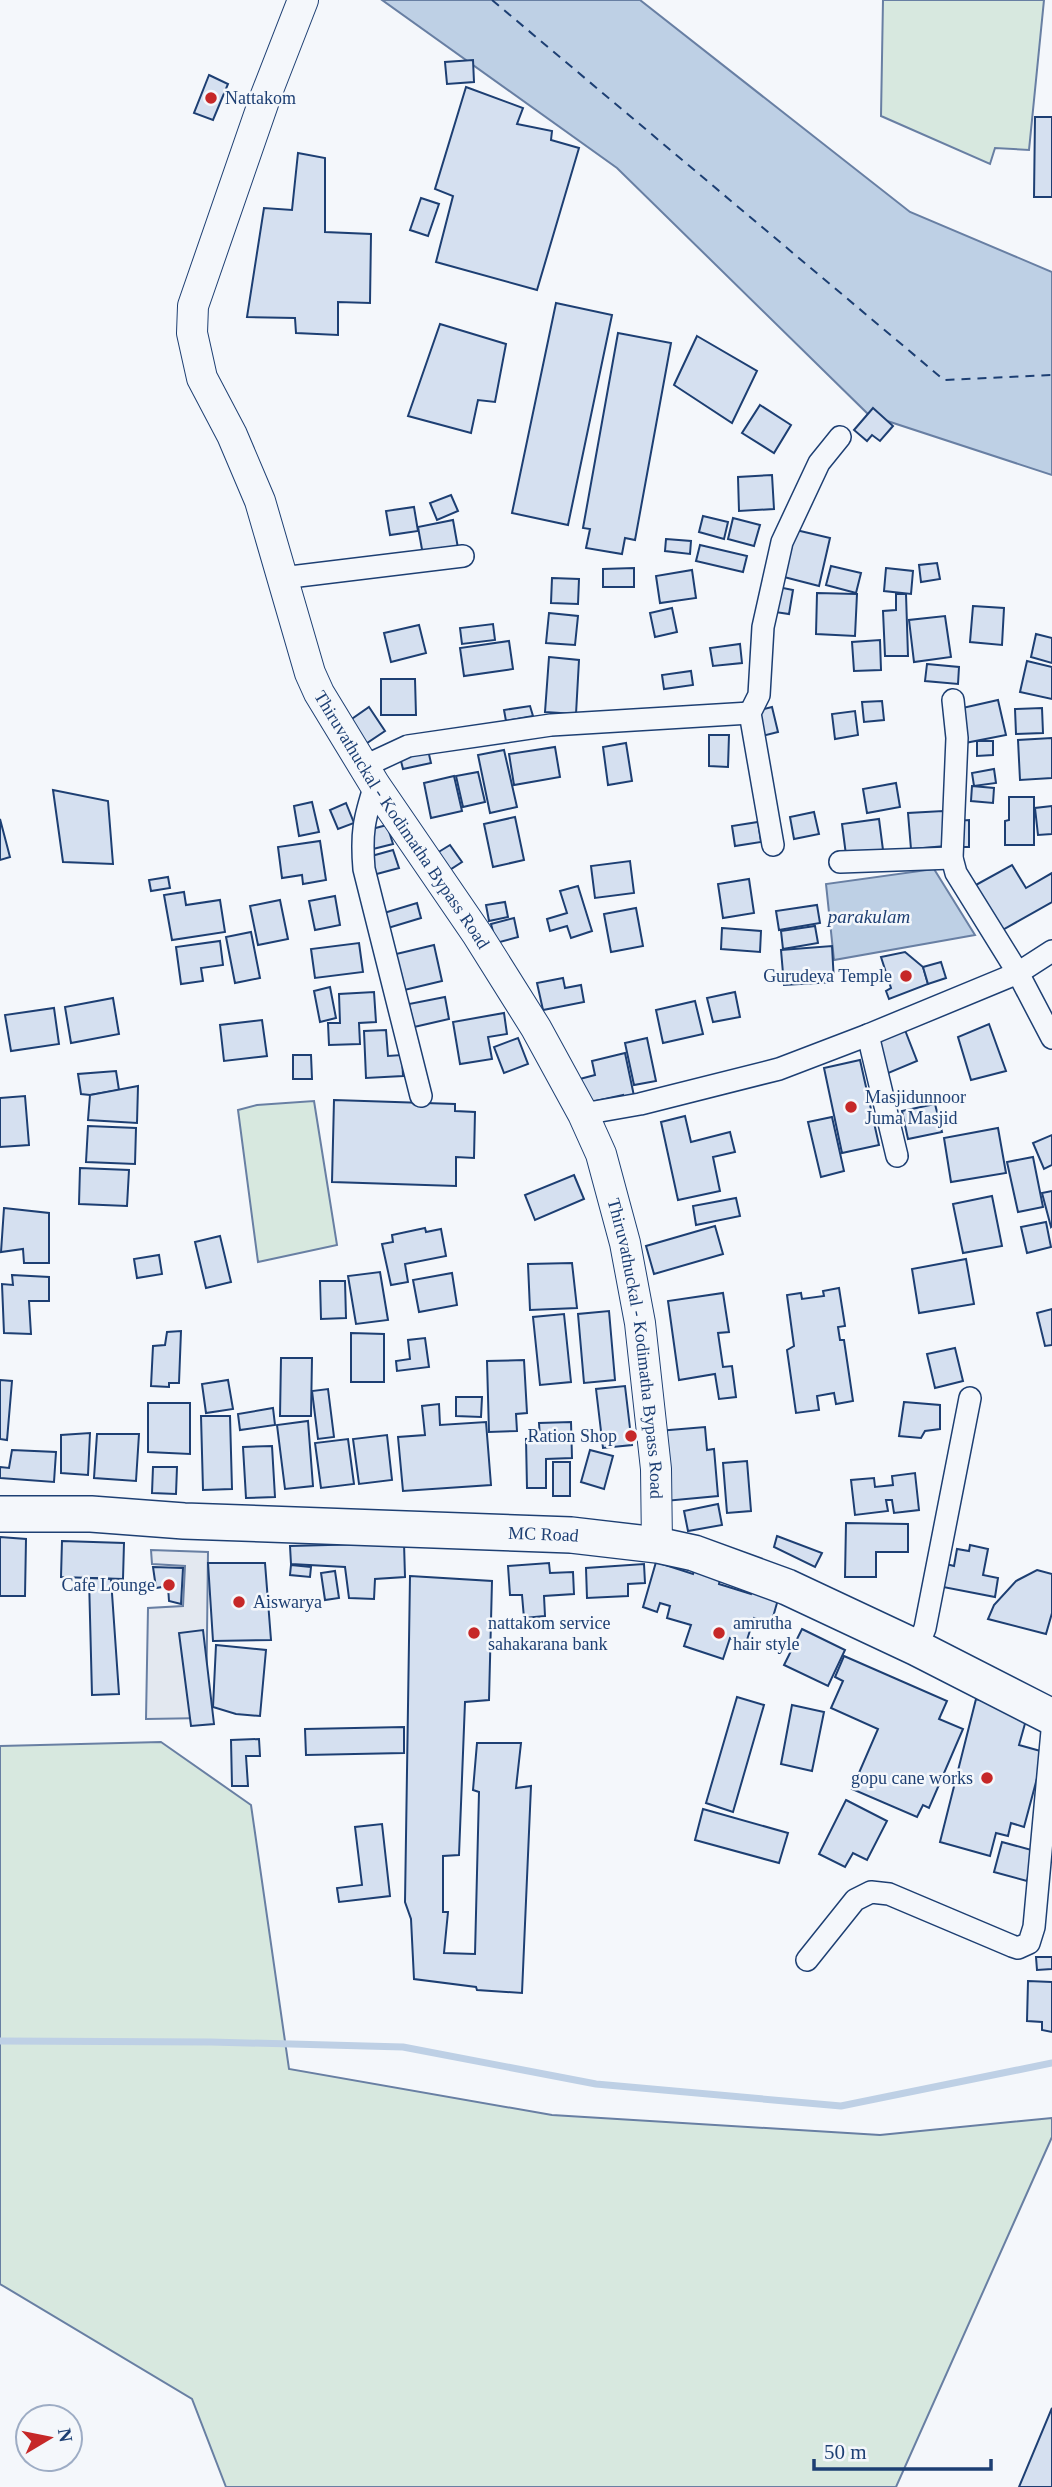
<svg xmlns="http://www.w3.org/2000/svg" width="1052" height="2487" font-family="Georgia,serif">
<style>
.green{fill:#d7e8df;stroke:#687fa3;stroke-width:2}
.parking{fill:#e3e8f0;stroke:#687fa3;stroke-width:2}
.water{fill:#bed0e5;stroke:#687fa3;stroke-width:2}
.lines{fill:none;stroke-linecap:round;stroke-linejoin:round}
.stream{stroke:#bed0e5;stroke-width:7}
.ferry{stroke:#1d3f73;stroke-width:2;stroke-dasharray:9 7;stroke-linecap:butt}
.building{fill:#d5e0f0;stroke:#1d3f73;stroke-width:2}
.minor-casing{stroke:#1d3f73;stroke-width:24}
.secondary-casing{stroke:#1d3f73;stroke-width:32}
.trunk-casing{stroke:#1d3f73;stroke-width:38}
.minor{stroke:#f4f7fb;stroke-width:21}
.secondary{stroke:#f4f7fb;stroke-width:30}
.trunk{stroke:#f4f7fb;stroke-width:35}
.poi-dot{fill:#c62828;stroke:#f4f7fb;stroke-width:2.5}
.labels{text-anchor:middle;stroke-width:5;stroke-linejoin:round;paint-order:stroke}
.poi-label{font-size:18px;fill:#1d3f73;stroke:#f4f7fb;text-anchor:start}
.street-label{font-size:18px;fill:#1d3f73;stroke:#f4f7fb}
.water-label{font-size:19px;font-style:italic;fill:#1d3f73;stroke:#f4f7fb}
</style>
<rect width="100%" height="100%" fill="#f4f7fb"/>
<!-- green -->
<g class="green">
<path d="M883 0H1044L1029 150 995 148 990 164 881 116Z"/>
<path d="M314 1101 337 1245 258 1262 238 1110 257 1105Z"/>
<path d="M161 1742 251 1805 289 2069 552 2115 880 2135 1052 2118V2137L896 2487H226L192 2399 0 2284V1746Z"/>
</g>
<!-- parking -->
<path class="parking" d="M151 1550 208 1552 206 1718 146 1719 148 1608 183 1606 185 1566 152 1564Z"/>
<!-- water -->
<g class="water">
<path d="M382 0H640L910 212 1052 272V475L869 415 617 168Z"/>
<path d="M934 869 975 935 834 960 826 884Z"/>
</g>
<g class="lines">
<!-- stream -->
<path class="stream" d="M0 2041 211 2042 403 2047 596 2084 841 2106 1052 2063"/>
<!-- ferry -->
<path class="ferry" d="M492 0 944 380 1052 375"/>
</g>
<!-- building -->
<g class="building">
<path d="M473 60 474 82 447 84 445 62Z"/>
<path d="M209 75 228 84 213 120 194 113Z"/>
<path d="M466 87 523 108 517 124 552 131 551 140 579 148 537 290 436 262 453 196 435 189Z"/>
<path d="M1035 117H1052V197H1034Z"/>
<path d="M298 153 325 158V232L371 234 370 303 338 302V335L296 333 295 318 247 317 264 208 292 210Z"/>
<path d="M421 198 439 204 428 236 410 230Z"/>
<path d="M556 303 612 315 568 525 512 513Z"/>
<path d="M440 324 506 344 495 402 478 400 471 433 408 416Z"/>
<path d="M618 333 671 343 635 540 625 538 622 554 586 548 590 529 583 528Z"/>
<path d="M697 336 757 371 732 423 674 385Z"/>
<path d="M760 405 791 425 774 453 742 433Z"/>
<path d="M873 408 893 426 880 441 872 435 867 441 854 430Z"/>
<path d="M772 475 774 509 739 511 738 477Z"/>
<path d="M451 495 458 511 437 520 430 503Z"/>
<path d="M414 507 418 531 390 535 386 511Z"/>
<path d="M703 516 728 522 724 539 699 532Z"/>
<path d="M733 518 760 525 754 546 728 539Z"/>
<path d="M453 520 458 548 423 555 418 527Z"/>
<path d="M796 530 830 538 819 586 784 577Z"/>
<path d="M666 539 691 541 690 554 665 551Z"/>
<path d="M700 545 747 556 743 572 696 561Z"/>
<path d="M937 563 940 579 921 582 919 565Z"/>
<path d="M831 566 861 573 856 593 826 585Z"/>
<path d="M634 568V587H603V569Z"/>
<path d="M886 568 913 571 911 594 884 591Z"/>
<path d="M692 570 696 598 660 603 656 576Z"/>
<path d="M552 578 579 579 578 604 551 603Z"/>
<path d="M778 587 793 590 789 614 775 612Z"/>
<path d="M817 593 857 594 855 636 816 634Z"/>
<path d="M896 594H906L908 656H885L883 611 896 610Z"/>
<path d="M973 606 1004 608 1002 645 970 642Z"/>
<path d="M672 608 677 632 655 637 650 613Z"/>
<path d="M549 613 578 616 575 645 546 643Z"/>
<path d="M945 616 951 657 914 662 909 620Z"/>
<path d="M493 624 495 640 462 644 460 628Z"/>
<path d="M419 625 426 653 391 662 384 633Z"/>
<path d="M1036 634 1052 638V663L1031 657Z"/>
<path d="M880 640 881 670 854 671 852 642Z"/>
<path d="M509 641 513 669 464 676 460 648Z"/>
<path d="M740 644 742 663 713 666 710 648Z"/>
<path d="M549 657 579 660 576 714 545 712Z"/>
<path d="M1027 661 1052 667V699L1020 692Z"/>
<path d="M927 664 959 667 958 684 925 681Z"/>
<path d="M691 671 693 685 664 689 662 675Z"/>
<path d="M381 679H415L416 715H381Z"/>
<path d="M998 700 1006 735 965 743 958 709Z"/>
<path d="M882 701 884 720 864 722 862 702Z"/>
<path d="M530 706 533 716 506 721 504 710Z"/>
<path d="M369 707 385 731 361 747 346 723Z"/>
<path d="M772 707 778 732 762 736 756 711Z"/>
<path d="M1042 708 1043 733 1016 734 1015 709Z"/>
<path d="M855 711 858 735 835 739 832 714Z"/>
<path d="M709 735H729L728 767 709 766Z"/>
<path d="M1052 738V778L1020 780 1018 740Z"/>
<path d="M977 741H993V755L977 756Z"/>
<path d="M626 743 632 781 608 785 603 747Z"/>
<path d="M555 747 560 777 514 785 509 754Z"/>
<path d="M428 750 431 763 403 769 400 757Z"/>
<path d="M504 750 517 807 490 813 478 755Z"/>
<path d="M994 769 996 783 974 786 972 773Z"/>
<path d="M478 772 485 802 463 807 456 776Z"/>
<path d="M454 776 462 811 431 818 424 783Z"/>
<path d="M896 783 900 807 867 813 863 789Z"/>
<path d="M972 786 994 788 993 803 971 801Z"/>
<path d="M53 790 108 801 113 864 63 862Z"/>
<path d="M1009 797H1034V845H1005V821L1009 820Z"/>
<path d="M312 802 319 832 299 836 294 806Z"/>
<path d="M346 803 354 823 338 829 330 810Z"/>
<path d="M1052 806V834L1038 835 1035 808Z"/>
<path d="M943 811 946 846 911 849 908 813Z"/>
<path d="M814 812 819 834 794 839 790 817Z"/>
<path d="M515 817 524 860 493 867 484 824Z"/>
<path d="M0 819 10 857 0 860Z"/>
<path d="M879 819 883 850 846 855 842 824Z"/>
<path d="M969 820V847H956L955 821Z"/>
<path d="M758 822 761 842 735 846 732 826Z"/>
<path d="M387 825 393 844 373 849 368 830Z"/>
<path d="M320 841 326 880 303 884 302 875 282 878 278 847Z"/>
<path d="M450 845 462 862 448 871 437 853Z"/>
<path d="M393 850 399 868 373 875 368 857Z"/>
<path d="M630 861 634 893 595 898 591 866Z"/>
<path d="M1012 865 1026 888 1052 873V902L999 932 974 886Z"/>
<path d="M168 877 170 888 151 891 149 880Z"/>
<path d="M749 879 754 913 723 918 718 884Z"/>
<path d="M578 886 592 931 571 938 567 926 550 931 547 919 567 913 560 891Z"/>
<path d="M184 892 186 905 220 900 225 932 172 940 164 895Z"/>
<path d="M335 896 340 925 315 930 309 901Z"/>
<path d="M280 900 288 939 258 945 250 906Z"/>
<path d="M505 902 508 917 489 921 486 905Z"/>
<path d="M417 903 421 918 388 928 384 913Z"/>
<path d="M817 905 820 923 779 930 776 911Z"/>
<path d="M636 908 643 946 611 952 604 914Z"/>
<path d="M514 918 518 937 496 943 491 924Z"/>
<path d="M815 926 818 943 783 949 781 931Z"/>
<path d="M722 928 761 931 760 952 721 949Z"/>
<path d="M251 932 260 978 235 983 226 937Z"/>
<path d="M220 941 223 965 201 968 203 981 181 984 176 947Z"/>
<path d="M359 943 363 972 315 978 311 949Z"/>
<path d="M434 945 442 981 400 991 392 955Z"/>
<path d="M832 946 834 982 784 985 781 950Z"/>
<path d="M905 952 923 967 928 984 889 999 886 991 891 988 881 957Z"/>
<path d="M941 962 946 978 928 984 923 967Z"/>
<path d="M563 978 565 988 581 985 584 1002 543 1010 537 983Z"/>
<path d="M330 987 336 1018 320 1022 314 991Z"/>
<path d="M374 992 376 1022 359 1023 360 1044 329 1045 328 1023H340L339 994Z"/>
<path d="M735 992 740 1017 713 1022 707 998Z"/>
<path d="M445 997 449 1019 414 1027 409 1004Z"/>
<path d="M113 998 119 1034 71 1043 65 1007Z"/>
<path d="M695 1001 703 1034 663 1043 656 1010Z"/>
<path d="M54 1008 59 1044 11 1051 5 1015Z"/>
<path d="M504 1013 507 1034 488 1037 492 1059 460 1064 453 1022Z"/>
<path d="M262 1020 267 1056 224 1061 220 1025Z"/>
<path d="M989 1024 1006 1071 971 1080 958 1037Z"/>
<path d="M903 1025 917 1061 886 1074 873 1036Z"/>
<path d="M386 1030 388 1056 402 1055 403 1076 366 1078 364 1031Z"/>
<path d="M518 1038 528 1064 504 1073 494 1047Z"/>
<path d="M647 1038 656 1081 634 1085 625 1043Z"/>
<path d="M625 1053 634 1096 623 1098V1095L582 1104 576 1080 595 1075 592 1061Z"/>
<path d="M293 1055H311L312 1079H293Z"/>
<path d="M860 1060 879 1145 842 1153 824 1068Z"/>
<path d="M116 1071 119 1090 90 1095 81 1094 78 1074Z"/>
<path d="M138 1086 137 1123 88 1120 90 1095Z"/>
<path d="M25 1096 29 1145 0 1147V1098Z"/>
<path d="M334 1100 455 1104V1111L475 1112 474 1158 456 1157V1186L332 1182Z"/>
<path d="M935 1104 942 1132 908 1139 902 1111Z"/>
<path d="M685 1116 691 1142 730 1132 735 1152 713 1157 720 1191 678 1200 661 1122Z"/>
<path d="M832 1117 844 1171 821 1177 808 1122Z"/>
<path d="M88 1126 136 1128 135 1164 86 1162Z"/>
<path d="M998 1128 1006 1173 951 1182 944 1138Z"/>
<path d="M1052 1135V1165L1044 1169 1033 1143Z"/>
<path d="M1033 1157 1043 1207 1018 1212 1007 1162Z"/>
<path d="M80 1168 129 1170 127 1206 79 1204Z"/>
<path d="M574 1175 584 1199 535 1220 525 1195Z"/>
<path d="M1052 1191V1226L1051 1227 1042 1193Z"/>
<path d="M992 1196 1002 1246 963 1253 953 1204Z"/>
<path d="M736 1198 740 1216 696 1225 693 1206Z"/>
<path d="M4 1208 49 1213V1263H24L23 1249 1 1252Z"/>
<path d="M1046 1222 1051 1247 1027 1253 1021 1227Z"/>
<path d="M715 1226 723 1254 654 1274 646 1246Z"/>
<path d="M425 1228 426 1232 441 1229 446 1256 405 1264 408 1282 391 1285 382 1244 393 1242 392 1235Z"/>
<path d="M220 1236 231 1282 206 1288 195 1242Z"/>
<path d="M159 1255 162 1274 137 1278 134 1259Z"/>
<path d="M966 1259 974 1304 919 1313 912 1269Z"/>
<path d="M572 1263 577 1308 530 1310 528 1264Z"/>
<path d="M380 1272 388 1320 356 1324 348 1276Z"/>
<path d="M452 1273 457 1305 419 1312 413 1280Z"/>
<path d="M12 1275 49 1277V1301H29L31 1334 4 1333 2 1284 13 1285Z"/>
<path d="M320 1281H345L346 1318 321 1319Z"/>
<path d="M839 1288 845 1326 838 1327 840 1340H844L853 1401 836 1404 834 1393 817 1396 819 1410 796 1413 787 1350 794 1346 787 1295 801 1293 802 1299 824 1296 823 1291Z"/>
<path d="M723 1293 729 1332 718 1333 723 1367 732 1366 736 1397 719 1399 715 1374 679 1380 668 1301Z"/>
<path d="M1052 1309V1345L1045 1346 1037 1313Z"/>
<path d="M609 1311 615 1380 584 1383 578 1314Z"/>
<path d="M564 1314 571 1382 540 1385 533 1317Z"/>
<path d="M181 1331 179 1383H169V1387L151 1386 153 1346 165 1345 167 1332Z"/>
<path d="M351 1333 384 1334V1382H351Z"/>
<path d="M425 1338 429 1367 397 1371 396 1361 410 1359 408 1340Z"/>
<path d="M955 1348 963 1381 935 1388 927 1354Z"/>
<path d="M281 1358H312L311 1416H280Z"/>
<path d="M524 1360 527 1413 516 1414 517 1431 489 1432 487 1361Z"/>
<path d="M0 1380 12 1381 7 1440 0 1439Z"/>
<path d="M228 1380 233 1409 206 1413 202 1384Z"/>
<path d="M625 1386 632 1445 603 1448 596 1389Z"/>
<path d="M328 1389 334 1437 318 1439 312 1391Z"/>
<path d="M456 1397H482L481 1417 456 1416Z"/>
<path d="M904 1402 940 1405V1429L925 1431 921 1438 899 1436Z"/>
<path d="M148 1403H190V1454L148 1452Z"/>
<path d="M439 1404 440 1425 486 1422 491 1485 403 1491 398 1437 425 1435 422 1406Z"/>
<path d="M273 1408 275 1425 240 1430 238 1414Z"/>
<path d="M201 1416H230L232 1489 203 1490Z"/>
<path d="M308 1421 313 1486 285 1489 277 1425Z"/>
<path d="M571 1422 572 1458 546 1459V1488H527L526 1439 540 1438 539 1423Z"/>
<path d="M705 1427 707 1450 714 1449 718 1496 665 1501 658 1431Z"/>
<path d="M90 1433 88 1475 61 1473V1435Z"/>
<path d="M97 1434H139L136 1481 94 1478Z"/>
<path d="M387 1435 392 1480 359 1484 353 1439Z"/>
<path d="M348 1439 354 1484 321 1488 315 1443Z"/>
<path d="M272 1446 275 1497 246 1498 243 1447Z"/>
<path d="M12 1450 56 1452 54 1482 0 1478V1467L9 1468Z"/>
<path d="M590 1450 613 1456 604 1489 581 1482Z"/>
<path d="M747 1461 751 1511 727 1513 723 1463Z"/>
<rect x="553" y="1462" width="17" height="34"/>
<path d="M153 1467H177L176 1494 152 1493Z"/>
<path d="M915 1473 919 1510 894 1513 892 1500H886L888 1511 855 1515 851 1480 874 1478 875 1487 893 1485 892 1476Z"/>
<path d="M718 1504 722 1525 688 1531 684 1511Z"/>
<path d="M846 1523 908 1524V1552H876V1577H845Z"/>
<path d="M777 1536 822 1553 815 1567 774 1547Z"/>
<path d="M0 1537 26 1539 25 1596H0Z"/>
<path d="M62 1541 124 1543 123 1579 61 1577Z"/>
<path d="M404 1543 405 1577 375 1579 374 1599 349 1598 345 1567 291 1564 290 1546Z"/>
<path d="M970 1545 988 1549 983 1575 998 1578 995 1597 938 1586 942 1563 954 1566 957 1549 969 1551Z"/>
<path d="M656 1562 693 1574 695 1566 721 1574 719 1584 751 1594 753 1588 779 1596 771 1624 754 1618 746 1643 730 1638 723 1659 684 1646 691 1625 667 1618 670 1606 660 1603 657 1612 643 1607Z"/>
<path d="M208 1563H265L271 1640 213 1641Z"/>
<path d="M549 1563 550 1573 573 1572 574 1594 544 1596 545 1616 524 1618 522 1595H510L508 1566Z"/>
<path d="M644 1564 645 1583 628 1584V1596L587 1598 586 1568Z"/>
<path d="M291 1565 311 1567 310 1577 290 1575Z"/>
<path d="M153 1567 183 1568 181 1604 169 1601 168 1586 156 1588Z"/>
<path d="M1037 1570 1052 1574V1613L1046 1634 988 1619 994 1605 1016 1581Z"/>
<path d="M335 1571 339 1598 325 1600 321 1573Z"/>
<path d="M410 1576 492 1581 489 1700 465 1702 459 1855 443 1856V1912H448L444 1953 475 1954 479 1792 473 1790 477 1743H521L516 1788 531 1786 522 1993 477 1990 476 1987 414 1979 411 1919 405 1902Z"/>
<path d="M89 1578 111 1579 119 1694 92 1695Z"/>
<path d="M802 1629 845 1650 828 1686 784 1665Z"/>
<path d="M203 1630 214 1724 191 1726 179 1633Z"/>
<path d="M216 1645 266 1650 260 1716 236 1714 213 1707Z"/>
<path d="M844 1656 947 1701 939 1719 963 1729 929 1808 923 1805 917 1817 852 1789 878 1729 831 1708 843 1681 835 1677Z"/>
<path d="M737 1697 764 1705 733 1812 706 1803Z"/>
<path d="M976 1699 1028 1713 1019 1745 1044 1752 1024 1827 1011 1823 1008 1836 996 1833 990 1856 940 1842Z"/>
<path d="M792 1705 824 1712 812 1771 781 1764Z"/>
<path d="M404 1727V1753L306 1755 305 1729Z"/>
<path d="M259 1739 260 1756H246L248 1786H232L231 1740Z"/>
<path d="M846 1800 887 1821 867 1860 853 1853 845 1867 819 1854Z"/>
<path d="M703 1809 788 1833 779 1863 695 1840Z"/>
<path d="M382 1824 390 1896 339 1902 337 1888 362 1885 355 1827Z"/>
<path d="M1002 1842 1035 1851 1027 1881 994 1872Z"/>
<path d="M1036 1957H1052V1969L1037 1970Z"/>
<path d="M1028 1981 1052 1982V2032L1042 2030V2022L1027 2021Z"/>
<path d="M1052 2408V2487H1019Z"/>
</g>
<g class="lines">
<!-- minor casing -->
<g class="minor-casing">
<g id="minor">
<path d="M282 578 463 556"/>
<path d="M953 700 957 738 952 858 956 873 1018 973 1052 1038"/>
<path d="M365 766 408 746 551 725 750 713"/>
<path d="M375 785C364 819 361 833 364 869L421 1096"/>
<path d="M773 845 750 713 759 695 763 627 782 542 819 463 840 437"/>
<path d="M840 862 952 858"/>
<path d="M868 1035 897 1156"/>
<path d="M583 1114 640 1104 779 1069 868 1035 1018 973 1052 951"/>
<path d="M917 1648 925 1628 970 1398"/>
<path d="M807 1960 855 1900 871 1892 889 1894 1012 1946 1018 1948 1029 1943 1034 1927 1052 1731"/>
</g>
</g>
<!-- secondary casing -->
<g class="secondary-casing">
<g id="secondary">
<path id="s1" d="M303 0 266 95 193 306 192 333 202 378 232 435 260 501 310 673 319 693 375 785 477 934 536 1028 583 1114 601 1154 625 1243 640 1323 656 1469 657 1545"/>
</g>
</g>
<!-- trunk casing -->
<g class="trunk-casing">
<g id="trunk">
<path id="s2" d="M0 1514H91L184 1521 571 1535 657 1545 694 1553 787 1587 917 1648 1052 1717"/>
</g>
</g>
<!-- minor -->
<use href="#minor" class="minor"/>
<!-- secondary -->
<use href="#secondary" class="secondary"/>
<!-- trunk -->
<use href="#trunk" class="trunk"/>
</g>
<!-- markers -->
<g class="poi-dot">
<circle cx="211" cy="98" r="7"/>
<circle cx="906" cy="976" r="7"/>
<circle cx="851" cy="1107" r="7"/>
<circle cx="631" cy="1436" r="7"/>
<circle cx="169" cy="1585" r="7"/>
<circle cx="239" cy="1602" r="7"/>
<circle cx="474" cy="1633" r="7"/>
<circle cx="719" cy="1633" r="7"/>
<circle cx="987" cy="1778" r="7"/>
</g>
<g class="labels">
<!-- poi labels -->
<g class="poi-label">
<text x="225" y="104">Nattakom</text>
<text x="892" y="982" text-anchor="end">Gurudeva Temple</text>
<text x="865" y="1103">Masjidunnoor<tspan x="865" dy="21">Juma Masjid</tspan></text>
<text x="617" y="1442" text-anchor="end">Ration Shop</text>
<text x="155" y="1591" text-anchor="end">Cafe Lounge</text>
<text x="253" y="1608">Aiswarya</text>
<text x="488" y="1629">nattakom service<tspan x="488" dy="21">sahakarana bank</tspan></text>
<text x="733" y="1629">amrutha<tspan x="733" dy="21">hair style</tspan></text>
<text x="973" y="1784" text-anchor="end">gopu cane works</text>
</g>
<!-- street labels -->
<g class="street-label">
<text dy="6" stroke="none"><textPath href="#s1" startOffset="887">Thiruvathuckal - Kodimatha Bypass Road</textPath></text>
<text dy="6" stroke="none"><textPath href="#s1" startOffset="1475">Thiruvathuckal - Kodimatha Bypass Road</textPath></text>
<text dy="6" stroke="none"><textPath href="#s2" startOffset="544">MC Road</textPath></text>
</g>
<!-- water labels -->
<g class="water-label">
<text x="869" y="923">parakulam</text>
</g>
</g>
<!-- north arrow -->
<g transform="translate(49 2438) rotate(80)"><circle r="33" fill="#f4f7fb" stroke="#9eadc5" stroke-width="2"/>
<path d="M0-5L12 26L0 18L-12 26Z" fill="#c62828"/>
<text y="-10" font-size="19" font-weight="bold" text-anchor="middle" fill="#1d3f73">N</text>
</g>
<!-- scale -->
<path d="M814 2459v10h177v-10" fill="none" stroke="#1d3f73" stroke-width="3.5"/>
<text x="824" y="2459" font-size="21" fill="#1d3f73" stroke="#f4f7fb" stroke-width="5" paint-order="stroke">50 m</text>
</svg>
